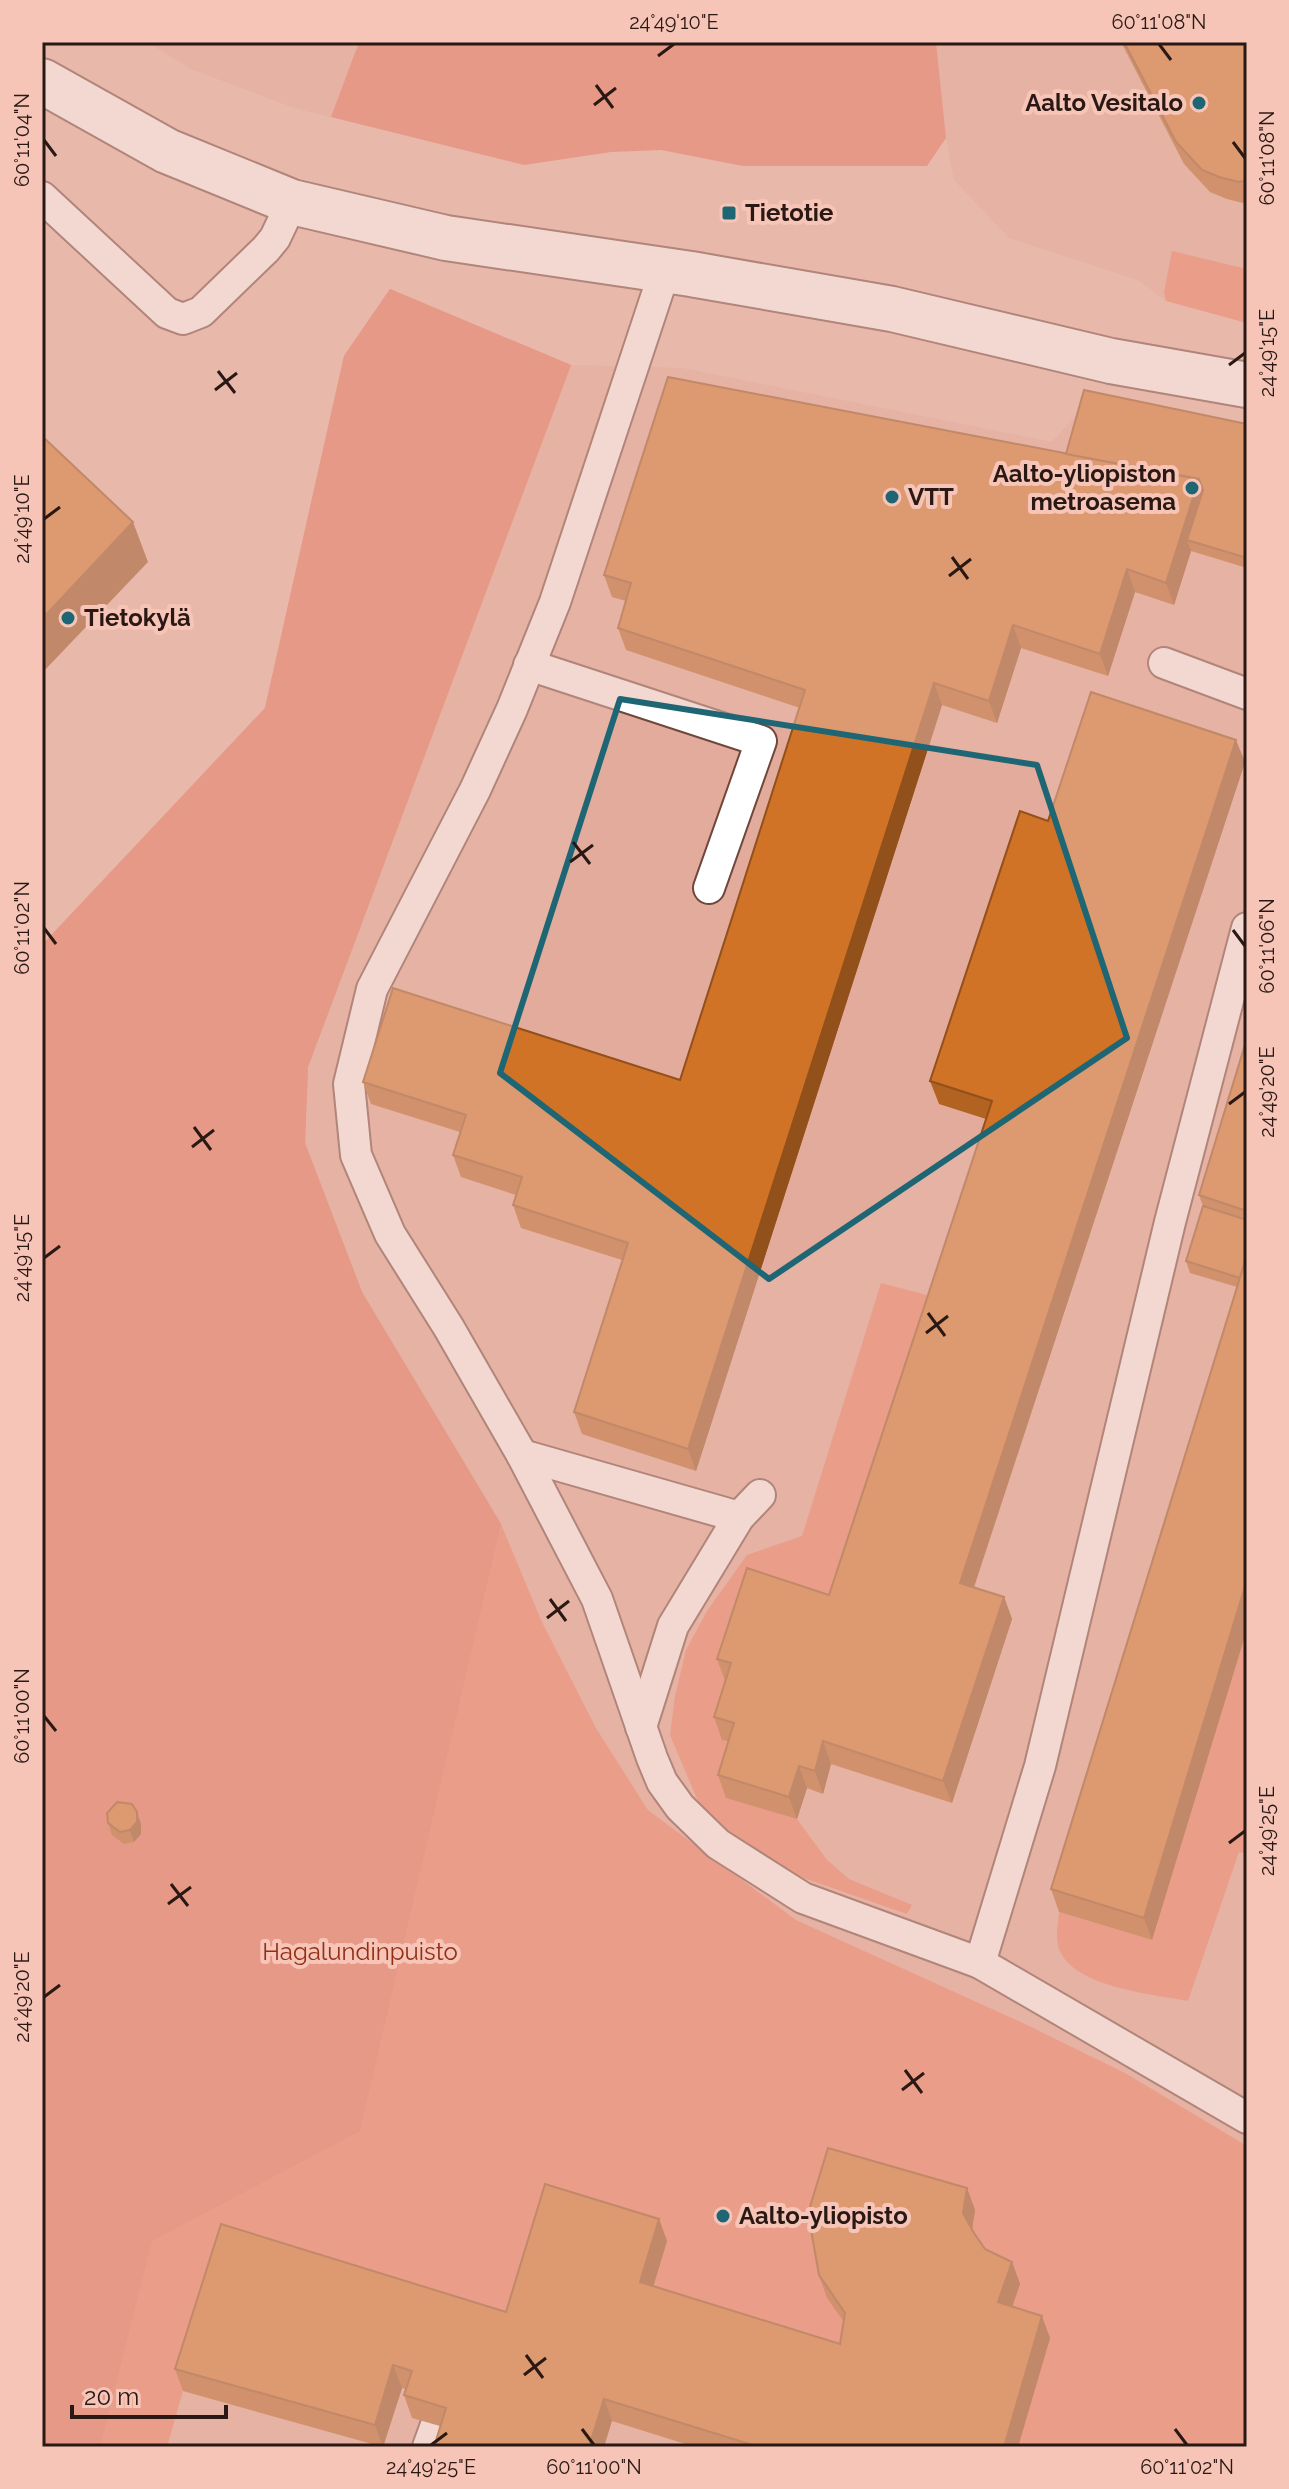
<svg xmlns="http://www.w3.org/2000/svg" width="1289" height="2489" font-family="Raleway,sans-serif">
<style>
.built{fill:#e2ab9c}
.green{fill:#ee7e63}
.forest{fill:#e37459}
.lines{fill:none;stroke-linecap:round;stroke-linejoin:round}
.service-casing{stroke:#6f473c;stroke-width:34}
.minor-casing{stroke:#6f473c;stroke-width:48}
.service{stroke:#fff;stroke-width:30}
.minor{stroke:#fff;stroke-width:44}
.wall{fill:#b36321}
.shaded-wall{fill:#92501b}
.building{fill:#d07326;stroke:#92501b;stroke-width:2}
.marked{fill:none;stroke:#1f6675;stroke-width:6;stroke-linejoin:round}
.ticks{fill:none;stroke:#291813;stroke-width:3}
.poi-dot{fill:#1f6675;stroke:#f6c5b8;stroke-width:3}
.labels{text-anchor:middle;stroke-width:8;stroke-linejoin:round;paint-order:stroke}
.poi-label{font-size:24px;font-weight:bold;fill:#291813;stroke:#f6c5b8;text-anchor:start}
.park-label{font-size:24px;fill:#922e14;stroke:#f6c5b8}
.neatline{fill:none;stroke:#291813;stroke-width:3}
.ticks-label{font-size:20px;text-anchor:middle;fill:#291813}
</style>
<rect width="100%" height="100%" fill="#e8b8ac"/>
<!-- built -->
<g class="built">
<path d="M147 42H359L331 117 297 109 191 69Z"/>
<path d="M936 42H1247V323L1166 301 1138 280 1009 238 954 180 946 138Z"/>
<path d="M571 365 682 368 1052 442 1088 402 1247 435V2447H42V2358L1125 2073 1021 2022 796 1920 648 1810 596 1728 542 1622 501 1524 362 1292 305 1143 308 1067Z"/>
</g>
<!-- green -->
<g class="green">
<path d="M1172 251 1247 269V323L1166 301 1164 292Z"/>
<path d="M390 289 571 365 308 1067 305 1143 362 1292 501 1524 542 1622 596 1728 648 1810 796 1920 1021 2022 1125 2073 1247 2146V2447H1018L853 2336 849 2367 514 2334 183 2391 167 2447H42V945L265 708 344 356Z"/>
<path d="M881 1283 942 1299 837 1617 742 1745 727 1798 797 1819 827 1860 849 1879 912 1905 907 1914 789 1873 739 1847 703 1813 670 1735 675 1696 686 1650 707 1611 747 1555 802 1536Z"/>
<path d="M1247 1629V1854L1239 1852 1188 2001C1153 1994 1074 1988 1059 1949 1055 1938 1058 1924 1059 1912L1152 1940Z"/>
</g>
<!-- forest -->
<g class="forest">
<path d="M359 42H936L946 138 927 166H743L661 150 611 152 524 165 331 117Z"/>
<path d="M390 289 571 365 308 1067 305 1143 362 1292 501 1524 360 2131 152 2241 100 2447H42V945L265 708 344 356Z"/>
</g>
<g class="lines">
<!-- service casing -->
<g class="service-casing">
<g id="service">
<path d="M42 197 167 313 183 319 201 312 266 249 275 238 292 202"/>
<path d="M665 270 555 602 512 709 475 790 372 989 349 1084 356 1155 390 1234 449 1328 522 1455 597 1599 652 1758 662 1782 680 1807 718 1844 803 1898 980 1963 1247 2118"/>
<path d="M1164 663 1247 694"/>
<path d="M529 665 761 741 709 888"/>
<path d="M522 1455 739 1517"/>
<path d="M641 1727 673 1626 739 1517 760 1495"/>
<path d="M980 1963 1040 1766 1170 1222 1247 928"/>
<path d="M428 2447 436 2425"/>
</g>
</g>
<!-- minor casing -->
<g class="minor-casing">
<path id="minor" d="M42 81 167 151 292 202 446 238 691 274 892 309 1111 361 1247 385"/>
</g>
<!-- service -->
<use href="#service" class="service"/>
<!-- minor -->
<use href="#minor" class="minor"/>
</g>
<!-- wall -->
<g class="wall">
<path d="M1121 42H1247V204L1227 199 1210 192 1184 164Z"/>
<path d="M1247 424V568L1191 551 1174 605 1135 592 1108 676 1021 648 997 723 942 705 696 1471 582 1434 574 1412 622 1260 521 1228 513 1205 516 1195 461 1177 453 1155 460 1132 371 1104 363 1082 680 1080 800 708 626 650 618 628 626 601 612 597 604 575 1066 454Z"/>
<path d="M1245 762 974 1587 1004 1597 1012 1619 952 1803 831 1764 823 1794 807 1788 797 1819 726 1798 718 1775 728 1741 722 1740 714 1717 725 1681 717 1659 829 1595 986 1119 939 1104 930 1081 1048 821Z"/>
<path d="M1247 1038V1629L1152 1940 1059 1912 1051 1889 1237 1287 1190 1273 1186 1261 1203 1206 1199 1195Z"/>
<path d="M108 1823 141 1824V1834L134 1842 124 1844 112 1835Z"/>
<path d="M967 2188 975 2210 972 2230 985 2249 1012 2262 1020 2284 1012 2307 1050 2338 1018 2447H695L612 2421 440 2426 412 2418 404 2395 406 2389 402 2388 383 2447 183 2391 175 2369 506 2312 659 2219 667 2241 653 2286 840 2344 844 2322 827 2298 819 2275Z"/>
</g>
<!-- shaded-wall -->
<g class="shaded-wall">
<path d="M1199 479 1207 502 1187 540 1191 551 1174 605 1166 583Z"/>
<path d="M133 522 148 562 42 673V619Z"/>
<path d="M1127 569 1135 592 1108 676 1100 654Z"/>
<path d="M1013 625 1021 648 997 723 989 701Z"/>
<path d="M934 683 942 705 696 1471 688 1449Z"/>
<path d="M1236 740 1245 762 968 1605 960 1583Z"/>
<path d="M1247 1580V1629L1152 1940 1144 1918Z"/>
<path d="M1004 1597 1012 1619 952 1803 943 1781Z"/>
<path d="M823 1741 831 1764 823 1794 815 1771Z"/>
<path d="M799 1766 807 1788 797 1819 789 1797Z"/>
<path d="M137 1812 141 1824V1834L134 1842 130 1830Z"/>
<path d="M967 2188 975 2210 971 2236 963 2213Z"/>
<path d="M659 2219 667 2241 648 2304 640 2282Z"/>
<path d="M1012 2262 1020 2284 1006 2324 998 2302Z"/>
<path d="M1042 2316 1050 2338 1018 2447H1004Z"/>
<path d="M393 2365 402 2388 383 2447 375 2425Z"/>
<path d="M604 2399 612 2421 604 2447H589Z"/>
</g>
<!-- building -->
<g class="building">
<path d="M1124 42H1247V180L1239 182 1219 177 1202 170 1176 142Z"/>
<path d="M668 377 1199 479 1166 583 1127 569 1100 654 1013 625 989 701 934 683 688 1449 574 1412 628 1243 513 1205 522 1177 453 1155 466 1115 363 1082 393 988 680 1080 805 690 618 628 631 583 604 575Z"/>
<path d="M1084 390 1247 424V558L1187 540 1203 490 1199 479 1066 454Z"/>
<path d="M42 436 133 522 42 619Z"/>
<path d="M1091 692 1236 740 960 1583 1004 1597 943 1781 823 1741 815 1771 799 1766 789 1797 718 1775 734 1723 714 1717 731 1663 717 1659 747 1568 829 1595 992 1101 930 1081 1020 811 1048 821Z"/>
<path d="M1247 1038V1211L1199 1195Z"/>
<path d="M1203 1206 1247 1220V1255L1240 1278 1186 1261Z"/>
<path d="M1247 1255V1580L1144 1918 1051 1889Z"/>
<path d="M117 1802 132 1804 137 1812V1822L130 1830 120 1832 108 1823 107 1813Z"/>
<path d="M828 2148 967 2188 963 2213 974 2233 985 2249 1012 2262 998 2302 1042 2316 1004 2447H759L604 2399 589 2447H434L446 2408 404 2395 412 2371 393 2365 375 2425 175 2369 221 2224 506 2312 545 2184 659 2219 640 2282 840 2344 845 2313 819 2275 808 2213Z"/>
</g>
<!-- marked area -->
<path d="M0 0H1289V2489H0ZM620 699 1037 765 1127 1038 769 1279 500 1073Z" fill="#e8b8ac" fill-opacity=".55" fill-rule="evenodd"/>
<path class="marked" d="M620 699 1037 765 1127 1038 769 1279 500 1073Z"/>
<!-- ticks -->
<path class="ticks" d="M1159 44 1171 60M658 56 674 44M596 85 613 108M594 105 616 88M44 140 56 156M1233 142 1245 158M1229 365 1245 353M218 371 235 393M215 390 237 373M44 519 60 507M952 557 968 579M949 576 971 559M573 842 590 864M570 862 593 845M44 928 56 944M1233 930 1245 946M1229 1104 1245 1092M194 1127 211 1150M192 1147 214 1130M44 1258 60 1246M928 1313 945 1336M926 1333 948 1316M550 1599 566 1621M547 1618 569 1601M44 1716 56 1731M1229 1843 1245 1831M171 1884 188 1906M168 1904 191 1887M44 1997 60 1985M905 2070 922 2093M902 2090 924 2073M526 2355 543 2378M524 2375 546 2358M582 2429 594 2445M1175 2429 1187 2445M431 2445 447 2433"/>
<!-- markers -->
<g class="poi-dot">
<circle cx="1199" cy="103" r="8"/>
<rect x="721" y="205" width="16" height="16" rx="4"/>
<circle cx="1192" cy="488" r="8"/>
<circle cx="892" cy="497" r="8"/>
<circle cx="68" cy="618" r="8"/>
<circle cx="723" cy="2216" r="8"/>
</g>
<g class="labels">
<!-- poi labels -->
<g class="poi-label">
<text x="1183" y="111" text-anchor="end">Aalto Vesitalo</text>
<text x="745" y="221">Tietotie</text>
<text x="1176" y="482" text-anchor="end">Aalto-yliopiston<tspan x="1176" dy="28">metroasema</tspan></text>
<text x="908" y="505">VTT</text>
<text x="84" y="626">Tietokylä</text>
<text x="739" y="2224">Aalto-yliopisto</text>
</g>
<!-- park labels -->
<g class="park-label">
<text x="360" y="1960">Hagalundinpuisto</text>
</g>
</g>
<!-- border -->
<rect width="1289" height="2489" fill="none" stroke="#f6c5b8" stroke-width="88"/>
<!-- scale -->
<path d="M72 2405v12h154v-12" fill="none" stroke="#291813" stroke-width="4"/>
<text x="84" y="2405" font-size="24" fill="#291813" stroke="#f6c5b8" stroke-width="6" paint-order="stroke">20 m</text>
<rect x="44" y="44" width="1201" height="2401" class="neatline"/>
<g class="ticks-label">
<text x="674" y="29">24°49'10"E</text>
<text x="1159" y="29">60°11'08"N</text>
<text transform="translate(22 140) rotate(-90)" y="7">60°11'04"N</text>
<text transform="translate(1267 158) rotate(-90)" y="7">60°11'08"N</text>
<text transform="translate(1267 353) rotate(-90)" y="7">24°49'15"E</text>
<text transform="translate(22 519) rotate(-90)" y="7">24°49'10"E</text>
<text transform="translate(22 928) rotate(-90)" y="7">60°11'02"N</text>
<text transform="translate(1267 946) rotate(-90)" y="7">60°11'06"N</text>
<text transform="translate(1267 1092) rotate(-90)" y="7">24°49'20"E</text>
<text transform="translate(22 1258) rotate(-90)" y="7">24°49'15"E</text>
<text transform="translate(22 1716) rotate(-90)" y="7">60°11'00"N</text>
<text transform="translate(1267 1831) rotate(-90)" y="7">24°49'25"E</text>
<text transform="translate(22 1997) rotate(-90)" y="7">24°49'20"E</text>
<text x="431" y="2474">24°49'25"E</text>
<text x="594" y="2474">60°11'00"N</text>
<text x="1187" y="2474">60°11'02"N</text>
</g>
</svg>
